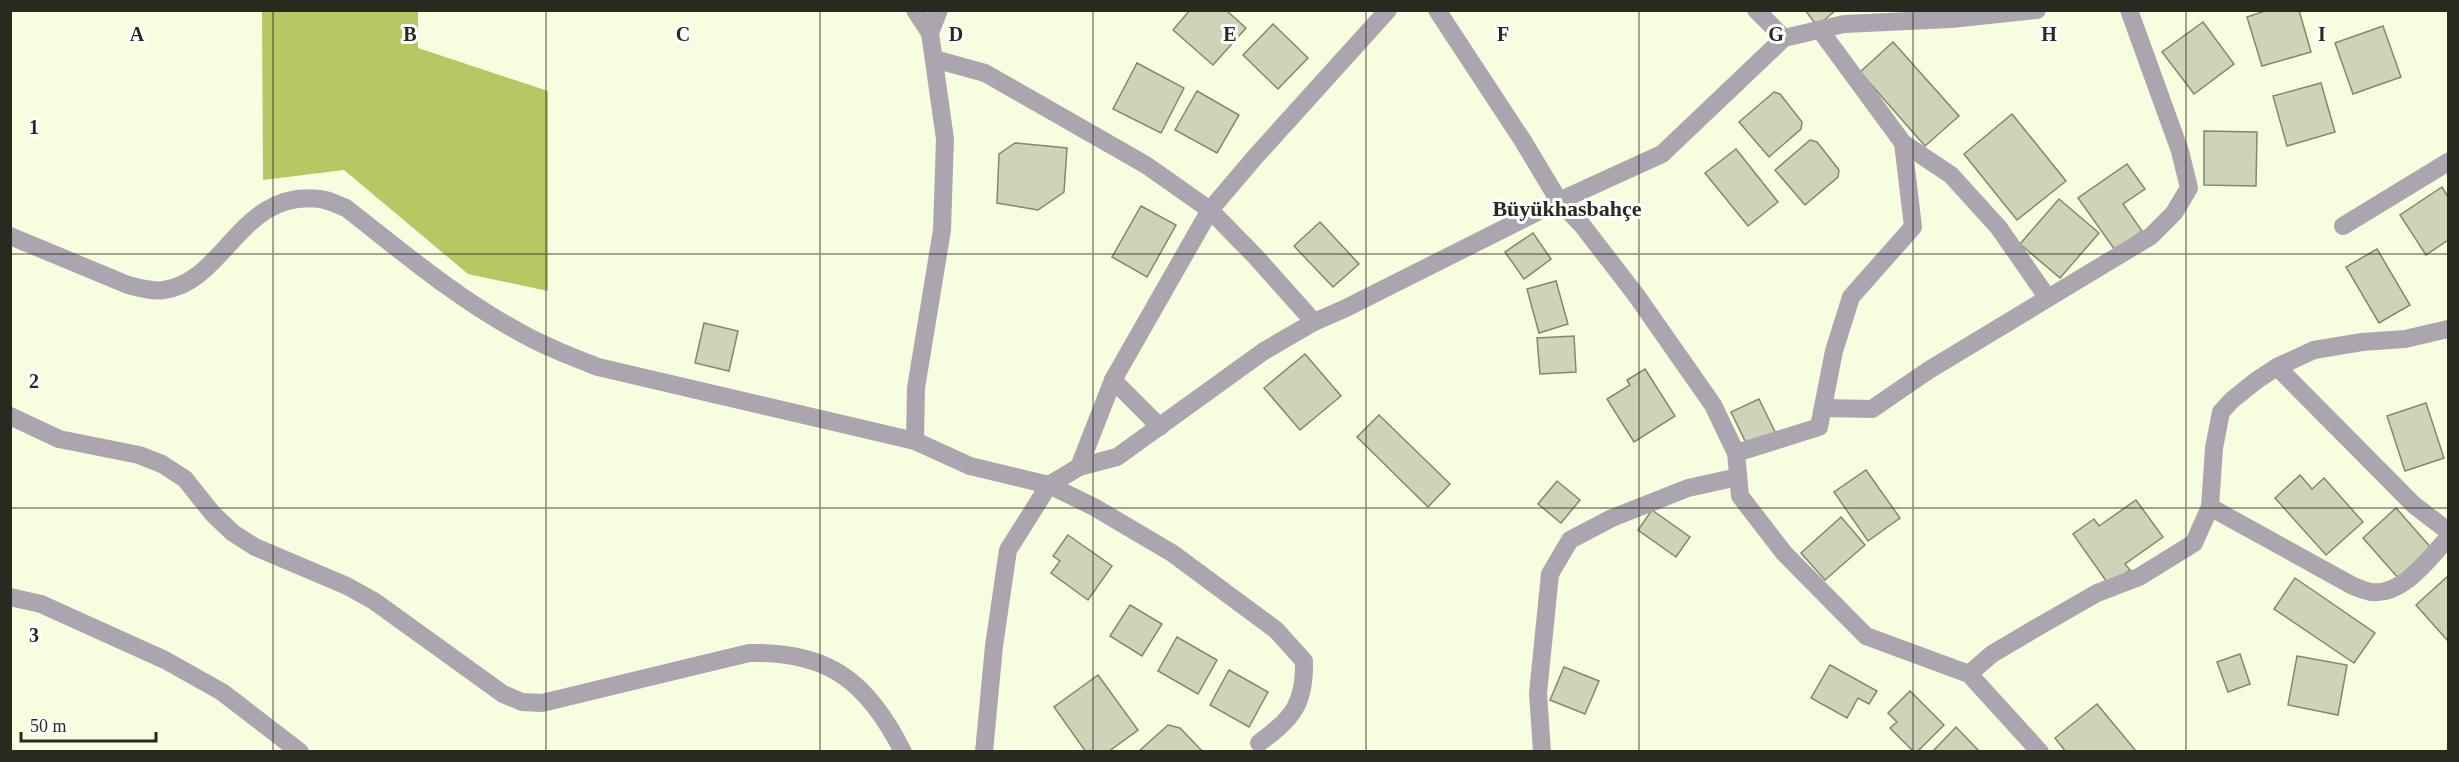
<svg xmlns="http://www.w3.org/2000/svg" width="2459" height="762" font-family="'Times New Roman',serif">
<style>
.forest{fill:#b9c664}
.building{fill:#cfd4b8;stroke:#83886e;stroke-width:1.5}
.lines{fill:none;stroke-linecap:round;stroke-linejoin:round}
.street{stroke:#aca5b0;stroke-width:18}
.grid{fill:none;stroke:#282a1f;stroke-width:1.5;stroke-opacity:0.55}
.labels{text-anchor:middle;stroke-width:6;stroke-linejoin:round;paint-order:stroke}
.district-label{font-size:22px;font-weight:bold;fill:#282a1f;stroke:#fff}
.grid-label{font-size:20px;text-anchor:middle;font-weight:bold;fill:#282a1f;stroke:#fff;stroke-width:6;stroke-linejoin:round;paint-order:stroke}
</style>
<rect width="100%" height="100%" fill="#f7fddf"/>
<!-- forest -->
<path class="forest" d="M262 11H418V48L548 91V291L468 274 344 170 263 180Z"/>
<!-- building -->
<g class="building">
<path d="M1190 10H1226L1246 28 1213 65 1173 30Z"/>
<path d="M1805 10H1836L1817 26Z"/>
<path d="M2268 10H2299L2311 52 2262 66 2247 17Z"/>
<path d="M2203 22 2234 64 2194 94 2162 52Z"/>
<path d="M1273 24 1308 58 1278 89 1243 55Z"/>
<path d="M2383 26 2401 77 2353 94 2335 43Z"/>
<path d="M1893 42 1959 116 1925 146 1860 72Z"/>
<path d="M1137 63 1184 88 1161 133 1113 109Z"/>
<path d="M2321 83 2335 132 2287 146 2273 96Z"/>
<path d="M1197 91 1239 115 1217 153 1175 130Z"/>
<path d="M1774 92 1780 94 1802 122 1801 129 1769 157 1739 122Z"/>
<path d="M2012 114 2066 181 2017 220 1964 154Z"/>
<path d="M2204 131 2257 132 2256 186 2204 185Z"/>
<path d="M1810 140 1817 142 1839 170 1838 177 1805 205 1775 170Z"/>
<path d="M1015 143 1067 148 1064 192 1038 210 997 203 999 154Z"/>
<path d="M1736 149 1778 202 1748 226 1705 173Z"/>
<path d="M2127 164 2145 189 2123 204 2142 231 2115 250 2078 198Z"/>
<path d="M2442 187 2448 197V240L2426 255 2400 215Z"/>
<path d="M2059 199 2099 233 2060 278 2020 244Z"/>
<path d="M1141 206 1176 225 1147 277 1112 257Z"/>
<path d="M1320 222 1359 264 1333 287 1294 246Z"/>
<path d="M1533 233 1551 259 1524 279 1505 252Z"/>
<path d="M2377 249 2410 305 2379 323 2346 267Z"/>
<path d="M1556 281 1568 324 1539 333 1527 289Z"/>
<path d="M704 323 738 331 729 371 695 363Z"/>
<path d="M1574 336 1576 372 1540 374 1537 338Z"/>
<path d="M1305 354 1341 396 1300 430 1264 388Z"/>
<path d="M1645 369 1675 416 1634 442 1607 399 1630 385 1627 380Z"/>
<path d="M1759 399 1776 434 1748 447 1731 412Z"/>
<path d="M2426 403 2444 458 2405 471 2387 416Z"/>
<path d="M1379 415 1450 484 1428 507 1357 437Z"/>
<path d="M1866 470 1900 518 1868 541 1834 492Z"/>
<path d="M2300 475 2312 489 2324 478 2363 522 2326 555 2275 498Z"/>
<path d="M1557 481 1580 500 1561 523 1538 504Z"/>
<path d="M2136 500 2163 537 2125 564 2130 570 2109 585 2073 534 2094 519 2099 526Z"/>
<path d="M2396 508 2433 550 2400 580 2363 538Z"/>
<path d="M1652 510 1690 537 1676 557 1638 530Z"/>
<path d="M1841 517 1865 545 1825 580 1801 553Z"/>
<path d="M1068 535 1112 566 1088 600 1051 573 1060 561 1053 556Z"/>
<path d="M2448 576V641L2416 605Z"/>
<path d="M2295 578 2375 633 2354 663 2274 609Z"/>
<path d="M1130 605 1162 624 1142 656 1110 636Z"/>
<path d="M1177 637 1217 660 1198 694 1158 671Z"/>
<path d="M2240 654 2250 684 2228 692 2217 662Z"/>
<path d="M2297 656 2347 665 2338 715 2288 705Z"/>
<path d="M1830 665 1877 691 1869 704 1858 698 1847 718 1811 698Z"/>
<path d="M1564 667 1599 681 1585 714 1550 700Z"/>
<path d="M1229 670 1268 692 1249 727 1210 705Z"/>
<path d="M1098 675 1138 730 1108 752H1086L1054 707Z"/>
<path d="M1910 691 1944 725 1917 752H1914L1890 728 1897 722 1888 713Z"/>
<path d="M2097 704 2136 751V752H2066L2055 738Z"/>
<path d="M1168 725 1180 728 1203 752H1138Z"/>
<path d="M1956 727 1980 752H1932Z"/>
</g>
<g class="lines">
<!-- street -->
<g class="street">
<path d="M915 10 930 33 945 139 942 230 916 388 915 441"/>
<path d="M1437 10 1523 141 1559 201 1582 225 1636 295 1713 405 1736 453 1740 496 1784 553 1866 636 1969 674 2040 752"/>
<path d="M1756 10 1784 38"/>
<path d="M930 33 939 10"/>
<path d="M934 59 985 73 1146 165 1210 210 1256 257 1314 322"/>
<path d="M1903 143 1951 175 1999 228 2047 297"/>
<path d="M2343 226 2448 162"/>
<path d="M10 236 128 285C140 288 152 292 164 290 226 281 240 189 320 199 329 200 338 205 346 208 400 250 454 296 514 329 541 345 569 356 598 367L915 441 970 466 1049 485 1094 507 1172 553 1276 630 1304 661C1305 704 1293 718 1259 743"/>
<path d="M2277 367 2414 505 2448 531"/>
<path d="M1113 380 1160 427"/>
<path d="M1823 408 1872 409 1929 370 2151 236 2174 213 2189 188 2180 151 2129 10"/>
<path d="M10 416 59 439 139 455 162 464 185 479 213 514 233 533 255 547 347 586 374 601 503 694 522 702 542 703 749 653C829 651 868 682 903 752"/>
<path d="M1736 453 1819 427 1834 351 1851 297 1913 227 1903 143 1820 30"/>
<path d="M1079 467 1113 380 1210 210 1256 156 1388 10"/>
<path d="M2210 507 2353 586C2358 588 2365 591 2371 592 2403 596 2429 558 2448 538"/>
<path d="M10 597 41 604 165 660 222 692 300 752"/>
<path d="M1969 674 1992 654 2036 628 2097 593 2139 577 2194 543 2210 507 2214 448 2221 412 2232 400 2257 380 2277 367 2314 350 2362 342 2405 339 2448 329"/>
<path d="M984 752 994 646 1008 550 1049 485 1079 467 1117 457 1264 351 1314 322 1344 309 1559 201 1662 154 1784 38 1844 24 1951 19 2037 10"/>
<path d="M1542 752 1538 693 1550 574 1570 540 1612 518 1688 488 1738 477"/>
</g>
</g>
<!-- grid -->
<path class="grid" d="M273 10V752M546 10V752M820 10V752M1093 10V752M1366 10V752M1639 10V752M1913 10V752M2186 10V752M10 254H2448M10 508H2448"/>
<g class="labels">
<!-- district labels -->
<g class="district-label">
<text x="1567" y="216">Büyükhasbahçe</text>
</g>
</g>
<g class="grid-label">
<text x="137" y="41">A</text>
<text x="410" y="41">B</text>
<text x="683" y="41">C</text>
<text x="956" y="41">D</text>
<text x="1230" y="41">E</text>
<text x="1503" y="41">F</text>
<text x="1776" y="41">G</text>
<text x="2049" y="41">H</text>
<text x="2322" y="41">I</text>
<text x="34" y="134">1</text>
<text x="34" y="388">2</text>
<text x="34" y="642">3</text>
</g>
<!-- border -->
<rect width="2459" height="762" fill="none" stroke="#282a1f" stroke-width="24"/>
<!-- scale -->
<path d="M21 732v9h135v-9" fill="none" stroke="#282a1f" stroke-width="3"/>
<text x="30" y="732" font-size="18" fill="#282a1f" stroke="#ffffff" stroke-width="4.5" paint-order="stroke">50 m</text>
</svg>
